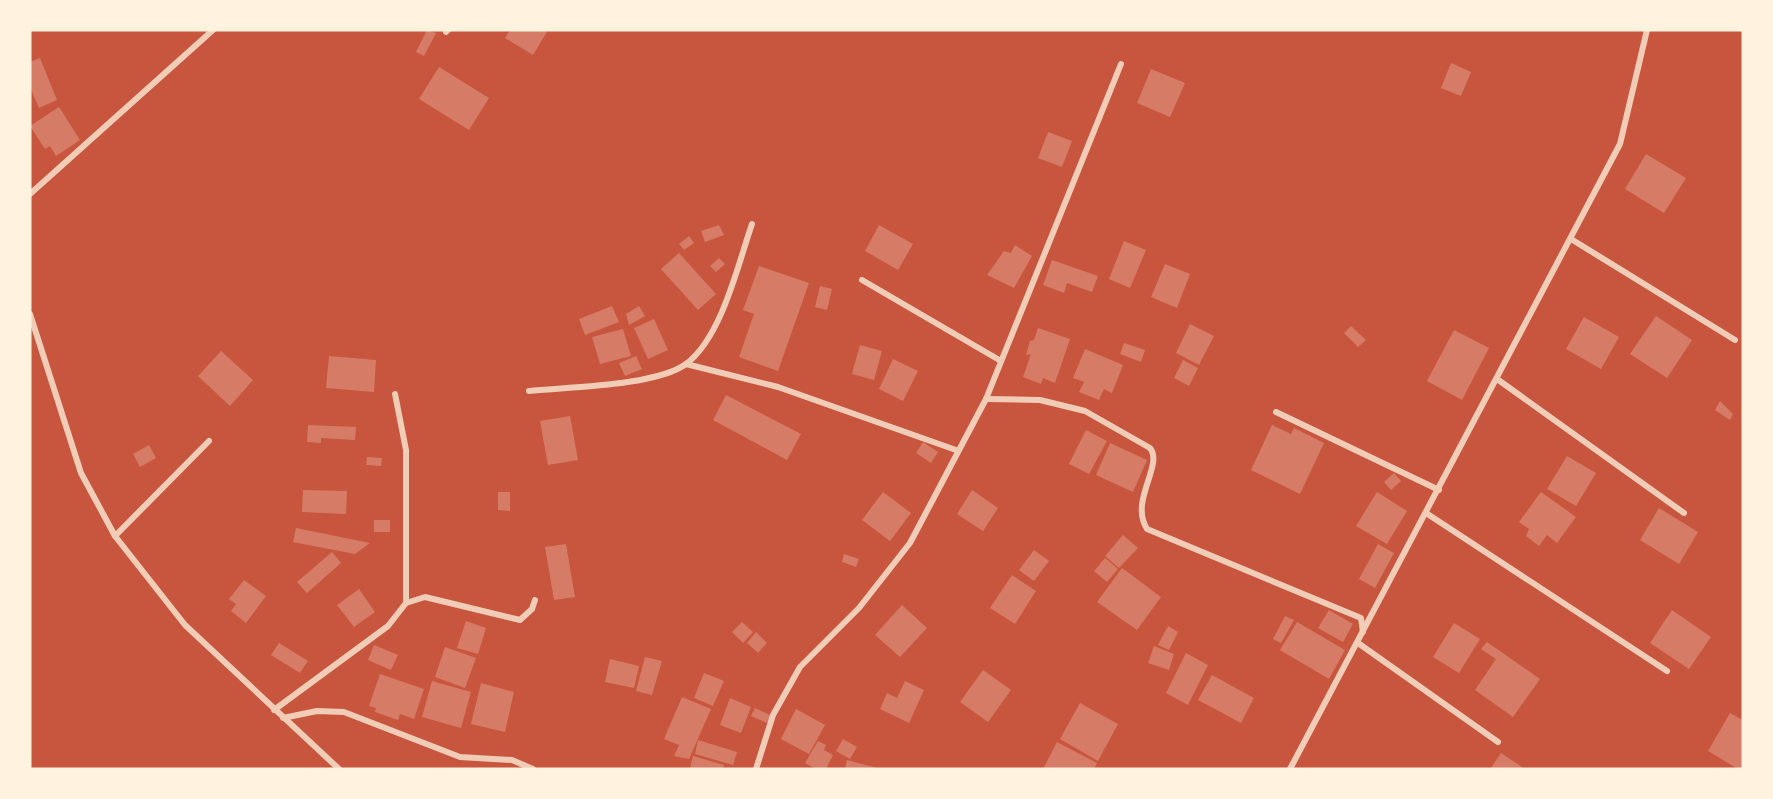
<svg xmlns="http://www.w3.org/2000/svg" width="1773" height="799" font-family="Mulish,sans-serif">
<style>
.building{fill:#d67c66}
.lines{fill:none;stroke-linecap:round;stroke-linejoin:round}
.minor{stroke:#f1ccb7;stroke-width:6}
</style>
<rect width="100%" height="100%" fill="#c8553d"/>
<!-- building -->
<g class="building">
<path d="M427 30 436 33 424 56 416 52Z"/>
<path d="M510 30H548L533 55 505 38Z"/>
<path d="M40 58 57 100 39 108 30 87V62Z"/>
<path d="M1451 63 1471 72 1461 96 1441 88Z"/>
<path d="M439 67 489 98 469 130 419 99Z"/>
<path d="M1151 69 1185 83 1170 117 1137 103Z"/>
<path d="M59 107 80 140 56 156 50 146 45 149 30 126Z"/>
<path d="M1048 132 1072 141 1062 167 1038 158Z"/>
<path d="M1646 154 1686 178 1664 213 1625 189Z"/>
<path d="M719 225 724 235 705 242 701 231Z"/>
<path d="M879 225 913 244 898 270 865 251Z"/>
<path d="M689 236 694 243 684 250 679 244Z"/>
<path d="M1124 241 1146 250 1130 288 1109 279Z"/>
<path d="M1015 245 1032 256 1014 288 987 275 1004 251 1011 253Z"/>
<path d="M679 253 716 294 698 310 661 269Z"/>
<path d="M719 258 725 264 716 272 710 266Z"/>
<path d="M1052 260 1098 276 1092 292 1067 283 1064 293 1043 285Z"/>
<path d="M1165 264 1190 274 1177 308 1151 297Z"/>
<path d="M759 266 809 283 778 371 739 357 754 314 743 310Z"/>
<path d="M820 286 832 289 827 310 815 307Z"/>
<path d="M612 306 619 322 585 335 579 319Z"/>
<path d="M639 306 645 316 629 325 626 314Z"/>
<path d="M1656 316 1692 340 1667 378 1630 354Z"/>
<path d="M1584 317 1619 337 1601 369 1566 349Z"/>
<path d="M654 319 668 350 648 359 634 328Z"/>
<path d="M1190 324 1214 336 1199 365 1176 353Z"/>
<path d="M1351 326 1366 340 1358 347 1344 333Z"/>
<path d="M1038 328 1070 339 1055 383 1043 378 1041 384 1023 377 1031 354 1026 355 1030 341 1034 340Z"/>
<path d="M623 329 631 356 600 364 592 337Z"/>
<path d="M1454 330 1489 348 1462 400 1427 381Z"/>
<path d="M1124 343 1145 350 1141 362 1120 354Z"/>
<path d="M860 345 882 351 874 380 852 374Z"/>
<path d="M1085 349 1123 365 1112 393 1104 389 1099 400 1079 392 1084 382 1073 378Z"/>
<path d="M221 351 253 380 230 406 198 376Z"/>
<path d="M329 356 376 360 374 392 326 388Z"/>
<path d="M636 356 642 369 625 376 619 363Z"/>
<path d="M893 359 918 371 903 401 879 389Z"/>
<path d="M1183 360 1198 368 1189 386 1174 378Z"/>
<path d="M726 395 801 434 787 460 713 420Z"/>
<path d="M1720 401 1733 414 1730 420 1715 410Z"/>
<path d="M570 416 578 460 548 465 540 421Z"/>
<path d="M308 425 356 427 355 440 321 438V443L307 442Z"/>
<path d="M1272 425 1291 434 1294 428 1324 443 1300 494 1251 470Z"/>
<path d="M1086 430 1107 441 1089 474 1069 464Z"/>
<path d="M923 442 938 452 931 463 916 453Z"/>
<path d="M1110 443 1147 460 1133 492 1096 475Z"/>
<path d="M149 445 156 458 140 467 133 454Z"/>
<path d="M1567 456 1596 473 1576 506 1547 489Z"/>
<path d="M367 457 382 458 381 466 366 465Z"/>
<path d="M1394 473 1401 481 1391 490 1384 482Z"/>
<path d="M303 490 347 491 346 514 302 512Z"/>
<path d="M972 490 998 508 983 531 957 514Z"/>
<path d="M498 492H510V511L498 510Z"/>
<path d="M883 492 911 513 890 541 862 520Z"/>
<path d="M1377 492 1407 511 1387 544 1356 526Z"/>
<path d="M1541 492 1576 517 1557 543 1547 535 1539 546 1526 536 1529 529 1519 522Z"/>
<path d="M1659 508 1698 532 1679 564 1640 540Z"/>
<rect x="374" y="520" width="16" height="12"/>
<path d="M296 528 370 543 355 554 293 542Z"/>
<path d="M1123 535 1138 548 1119 568 1105 556Z"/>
<path d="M566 544 575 597 554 600 545 547Z"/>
<path d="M1378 544 1394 553 1375 588 1359 579Z"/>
<path d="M1034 550 1049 561 1034 581 1019 570Z"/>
<path d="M332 552 341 563 307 593 297 582Z"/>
<path d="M844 554 859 559 856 567 842 562Z"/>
<path d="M1105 558 1118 569 1107 582 1094 571Z"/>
<path d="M1122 568 1161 597 1137 630 1097 602Z"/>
<path d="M1012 575 1036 591 1015 624 990 608Z"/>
<path d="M244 580 266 596 246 623 231 611 236 604 229 599Z"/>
<path d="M359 589 375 612 354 627 337 605Z"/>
<path d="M902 605 927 628 900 657 875 635Z"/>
<path d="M1329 610 1353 624 1343 642 1318 628Z"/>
<path d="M1672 610 1711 637 1689 669 1650 643Z"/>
<path d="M1285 616 1294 620 1281 643 1273 639Z"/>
<path d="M466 621 486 628 478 654 457 648Z"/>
<path d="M742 622 753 632 743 643 732 632Z"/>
<path d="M1297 622 1345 650 1329 679 1280 650Z"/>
<path d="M1454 623 1480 639 1459 673 1433 657Z"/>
<path d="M1168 626 1178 632 1169 650 1158 645Z"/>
<path d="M756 632 767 643 758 653 747 643Z"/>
<path d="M1487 642 1540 679 1513 717 1475 690 1496 659 1481 649Z"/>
<path d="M279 643 308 661 300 673 271 655Z"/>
<path d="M374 645 398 655 391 670 368 660Z"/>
<path d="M1154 646 1174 654 1169 670 1148 663Z"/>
<path d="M445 647 476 658 465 688 435 677Z"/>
<path d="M1186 653 1208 665 1188 705 1166 693Z"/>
<path d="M645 657 662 661 652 695 636 691Z"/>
<path d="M610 659 639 666 634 688 605 682Z"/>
<path d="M983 670 1011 690 988 722 960 702Z"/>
<path d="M704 673 724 681 713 706 694 698Z"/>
<path d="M380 674 424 689 414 719 400 714 398 720 375 712 376 708 369 706Z"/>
<path d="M1212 675 1254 698 1241 723 1198 700Z"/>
<path d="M432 681 471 692 461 728 422 717Z"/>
<path d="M905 681 924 690 909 723 880 709 887 693 897 698Z"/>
<path d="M481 683 514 692 505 732 471 724Z"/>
<path d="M682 697 711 709 689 759 674 756 679 745 664 739Z"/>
<path d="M730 698 751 707 741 733 720 725Z"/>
<path d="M1080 703 1118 724 1098 761 1060 739Z"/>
<path d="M755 708 770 715 767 723 751 716Z"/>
<path d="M796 709 825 725 809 754 781 739Z"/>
<path d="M1730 713 1743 720V769H1738L1708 751Z"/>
<path d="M843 739 857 747 850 759 836 751Z"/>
<path d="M698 740 737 752 733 765 695 754Z"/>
<path d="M818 741 826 745 824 750 833 755 826 769H816L805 763Z"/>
<path d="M1057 742 1097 763 1094 769H1043Z"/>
<path d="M1501 753 1522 767 1521 769 1491 768Z"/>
<path d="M693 756 724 765 723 769 690 768Z"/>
<path d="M847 760 877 768V769H845Z"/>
</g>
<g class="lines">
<!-- minor -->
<g class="minor">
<path d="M446 32 448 30"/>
<path d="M30 194 213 30"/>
<path d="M1571 239 1735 340"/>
<path d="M862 280 1001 361"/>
<path d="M30 314 81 473 115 536 185 625 339 769"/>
<path d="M686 364 778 387 956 450"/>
<path d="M1497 379 1684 513"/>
<path d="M529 391C568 387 656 386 686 364 722 337 738 264 752 224"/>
<path d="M395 394 406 450V603"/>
<path d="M986 399 1040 400 1085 411 1150 448C1164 465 1129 501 1147 529L1361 618 1363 632"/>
<path d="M1276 412 1439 490"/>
<path d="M1426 513 1667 671"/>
<path d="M115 536 209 441"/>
<path d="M1358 643 1498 742"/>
<path d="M274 710 388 626 406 603 425 597 520 620 532 609 535 600"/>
<path d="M283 718 317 711 344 712 460 757 512 760 533 769"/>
<path d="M756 769 773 715 800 667 859 608 910 543 986 399 1121 64"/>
<path d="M1290 769 1620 144 1647 30"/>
</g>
</g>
<!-- border -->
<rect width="1773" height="799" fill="none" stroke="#fff3e0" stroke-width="63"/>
</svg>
